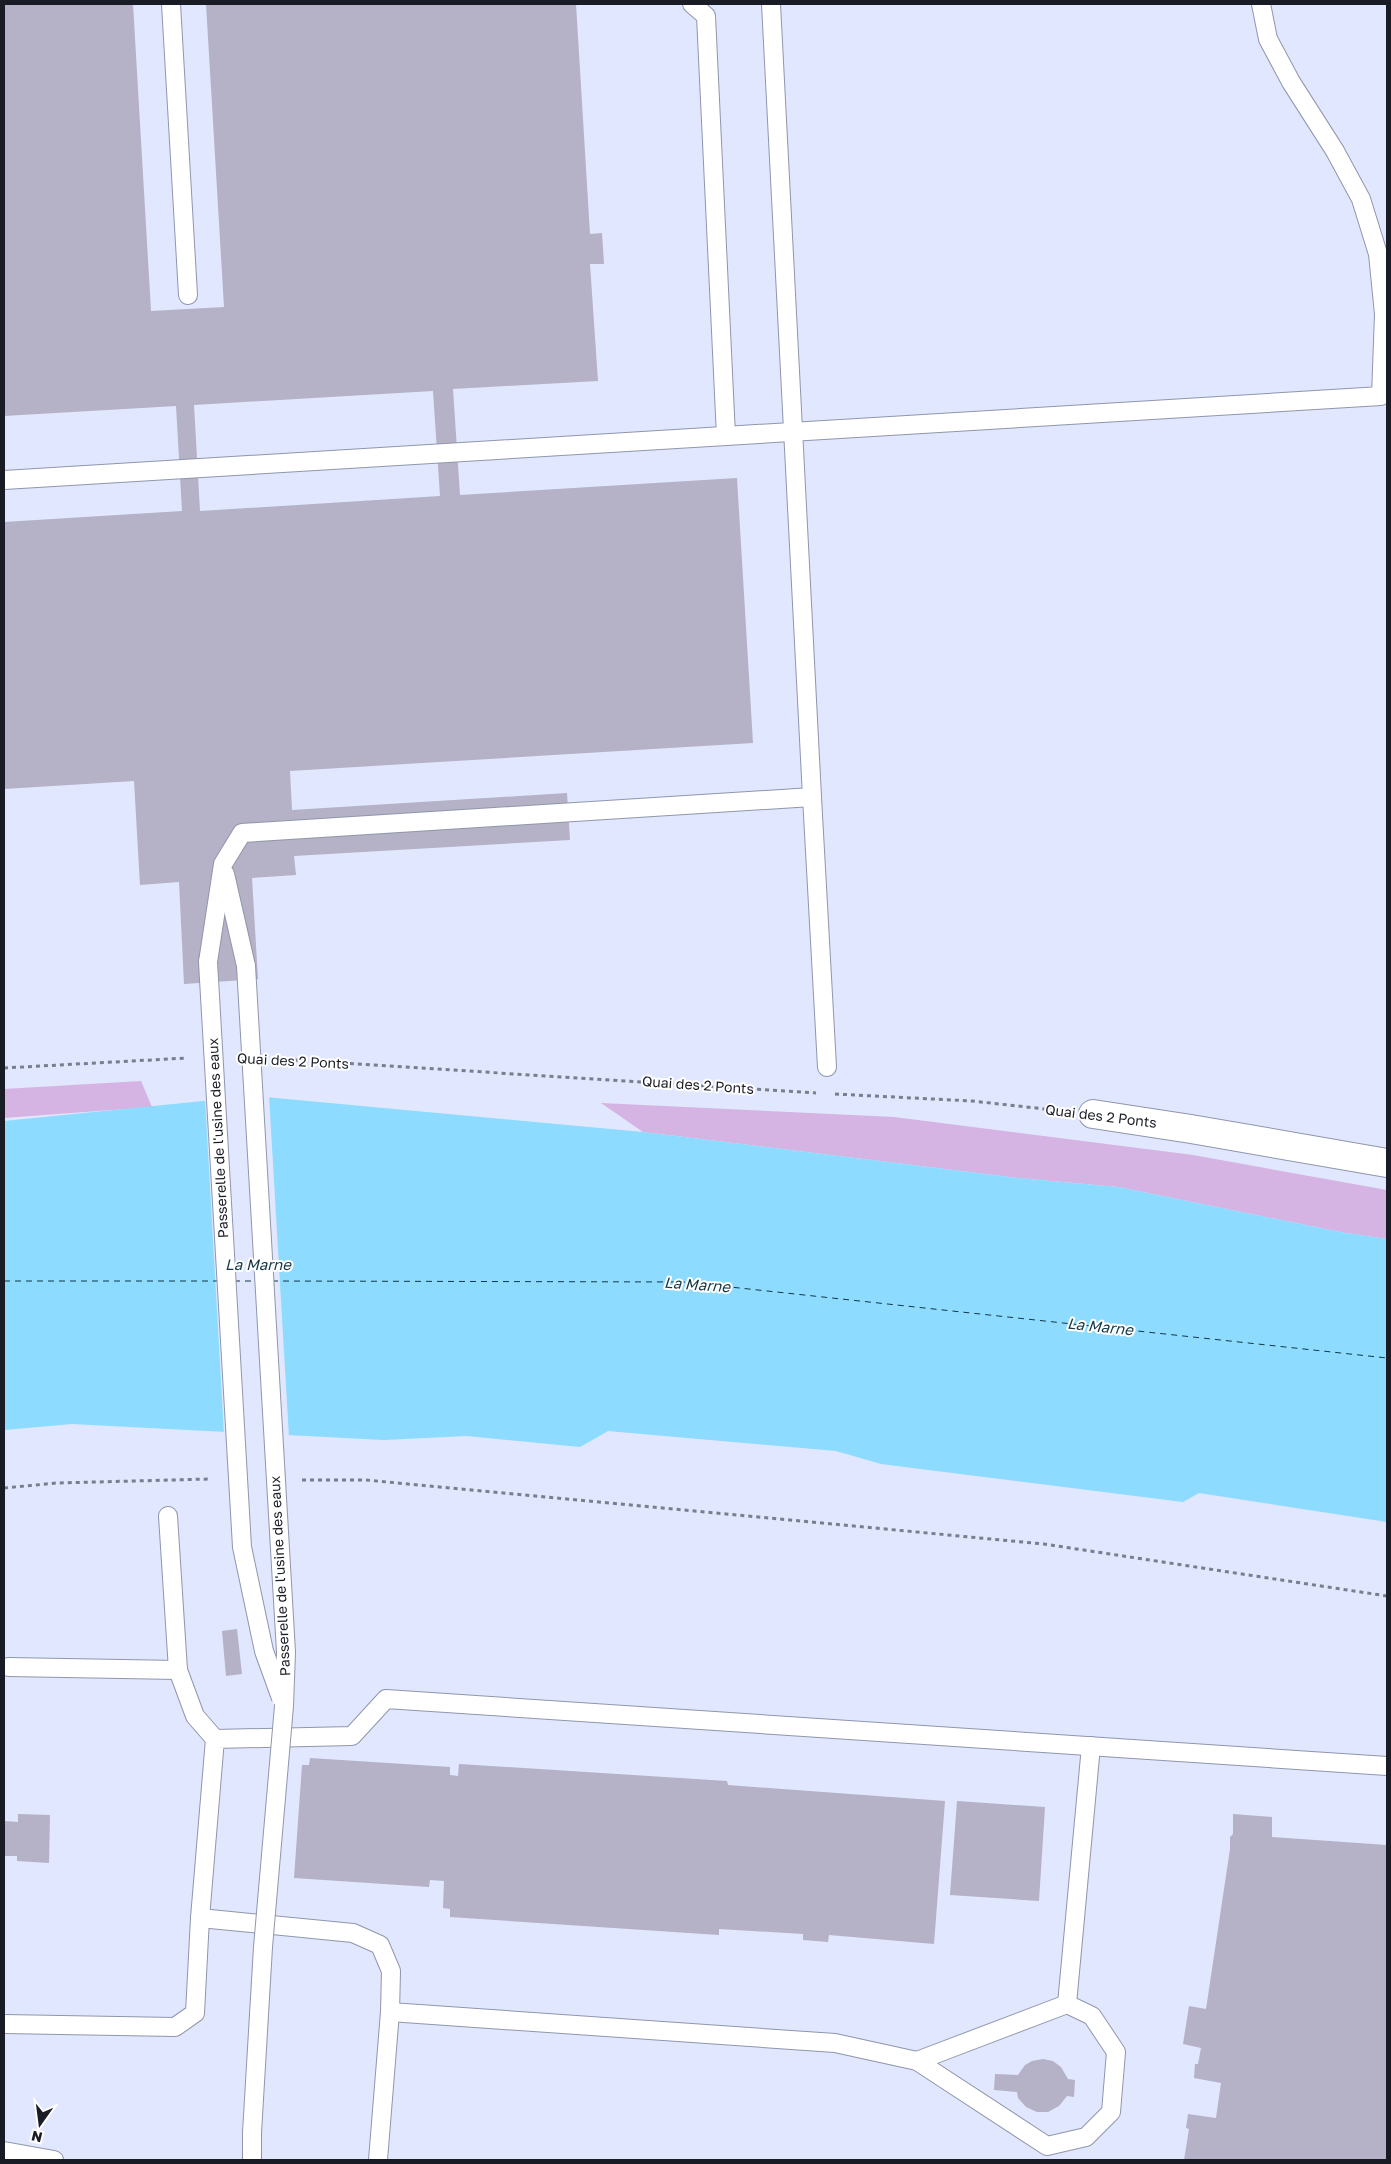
<svg xmlns="http://www.w3.org/2000/svg" width="1391" height="2164" font-family="'Golos Text',sans-serif">
<style>
.green{fill:#d5b3e3}
.water{fill:#8ddbfe}
.pier{fill:#e0e7fe}
.lines{fill:none;stroke-linecap:round;stroke-linejoin:round}
.ferry{stroke:#133746;stroke-width:1;stroke-dasharray:6 5;stroke-linecap:butt}
.building{fill:#b5b1c7;fill-rule:evenodd}
.lane-casing{stroke:#9096ab;stroke-width:20}
.street-casing{stroke:#9096ab;stroke-width:30}
.path{stroke:#797e8d;stroke-width:3;stroke-dasharray:4 4;stroke-linecap:butt}
.lane{stroke:#fff;stroke-width:18}
.street{stroke:#fff;stroke-width:28}
.lane-bridge-casing{stroke:#9096ab;stroke-width:20;stroke-linecap:butt}
.lane-bridge{stroke:#fff;stroke-width:18}
.labels{text-anchor:middle;stroke-width:4;stroke-linejoin:round;paint-order:stroke}
.street-label{font-size:14px;fill:#191c24;stroke:#fff}
.water-label{font-size:15px;font-style:italic;fill:#133746;stroke:#fff}
</style>
<rect width="100%" height="100%" fill="#e0e7fe"/>
<!-- green -->
<g class="green">
<path d="M141 1081 152 1107 4 1118V1089Z"/>
<path d="M601 1103 894 1117 1193 1155 1387 1190V1239L1340 1232 1118 1187 1018 1178 643 1132Z"/>
</g>
<!-- water -->
<path class="water" d="M253 1096 643 1132 1018 1178 1118 1187 1340 1232 1387 1239V1522L1199 1493 1183 1502 881 1464 836 1451 608 1431 580 1447 467 1436 384 1440 72 1424 4 1430V1121Z"/>
<!-- pier -->
<path class="pier" d="M253 1094 269 1095 289 1437 224 1434 205 1099Z"/>
<g class="lines">
<!-- ferry -->
<g class="ferry">
<path d="M4 1281H218"/>
<path d="M234 1281H255"/>
<path d="M272 1281 684 1282 1387 1358"/>
</g>
</g>
<!-- building -->
<g class="building">
<path d="M4 4H133L151 311 224 307 206 4H576L590 234 602 233 604 264H590L598 381 453 389 460 495 737 478 753 743 290 771 292 810 567 793 570 840 294 856 296 875 252 878 258 979 184 984 179 882 140 885 134 781 4 789V522L182 511 176 406 4 416ZM433 391 440 496 200 511 194 405Z"/>
<path d="M237 1629 242 1674 226 1676 222 1631Z"/>
<path d="M310 1758 450 1767V1775L458 1776 459 1764 727 1781 728 1785 945 1801 934 1944 829 1935 828 1942 803 1940V1934L719 1929V1935L450 1917V1909L443 1908 444 1881 430 1880 429 1887 294 1878 302 1765H309Z"/>
<path d="M957 1801 1045 1807 1039 1901 950 1895Z"/>
<path d="M18 1814 50 1815 49 1863 17 1861V1856H4V1821L18 1822Z"/>
<path d="M1233 1814 1272 1817V1837L1387 1845V2160H1184L1189 2129 1186 2128 1188 2114 1216 2118 1221 2083 1194 2078 1195 2064H1198L1201 2048 1183 2044 1189 2006 1206 2009 1230 1849V1837L1233 1834Z"/>
<path d="M1043 2059 1053 2061 1061 2067 1068 2079 1075 2080 1074 2097 1067 2096 1059 2106 1048 2112H1037L1026 2107 1018 2098 1017 2092 994 2090 995 2074 1018 2075 1025 2065 1032 2061Z"/>
</g>
<g class="lines">
<!-- lane casing -->
<g class="lane-casing">
<g id="lane">
<path d="M171 4 188 295"/>
<path d="M692 4 706 16 726 436"/>
<path d="M4 480 1381 396 1384 314 1378 254 1361 199 1335 151 1291 82 1268 39 1261 4"/>
<path d="M812 797 827 1067"/>
<path d="M225 874 246 966"/>
<path d="M208 962 223 864 242 833 812 797 771 4"/>
<path d="M168 1516 178 1670 195 1716 215 1739"/>
<path d="M8 1667 178 1670"/>
<path d="M200 1918 353 1933 380 1945 391 1971 390 2012 378 2160"/>
<path d="M390 2012 835 2043 917 2061 1047 2146 1086 2137 1111 2112 1116 2052 1092 2016 1067 2004"/>
<path d="M4 2024 175 2027 195 2013 200 1918 215 1739 352 1736 386 1699 1387 1766"/>
<path d="M917 2061 1067 2004 1091 1746"/>
<path d="M252 2133V2160"/>
<path d="M4 2151 54 2160"/>
</g>
</g>
<!-- street casing -->
<g class="street-casing">
<path id="street" d="M1093 1114 1191 1129 1387 1163"/>
</g>
<!-- path -->
<g class="path">
<path d="M278 1059 816 1093"/>
<path d="M4 1068 187 1058"/>
<path d="M835 1094 972 1101 1063 1111"/>
<path d="M302 1480H366L1044 1544 1387 1596"/>
<path d="M4 1488 57 1483 210 1479"/>
</g>
<!-- lane -->
<use href="#lane" class="lane"/>
<!-- street -->
<use href="#street" class="street"/>
<!-- lane-bridge casing -->
<g class="lane-bridge-casing">
<g id="lane-bridge">
<path d="M208 962 242 1547 264 1651 281 1698"/>
<path d="M246 966 286 1652 284 1706 263 1947 252 2133"/>
</g>
</g>
<!-- lane-bridge -->
<use href="#lane-bridge" class="lane-bridge"/>
</g>
<g class="labels">
<!-- street labels -->
<g class="street-label">
<text transform="translate(293 1061) rotate(3)" y="5">Quai des 2 Ponts</text>
<text transform="translate(698 1085) rotate(4)" y="5">Quai des 2 Ponts</text>
<text transform="translate(1101 1116) rotate(7)" y="5">Quai des 2 Ponts</text>
<text transform="translate(218 1138) rotate(-93)" y="5">Passerelle de l'usine des eaux</text>
<text transform="translate(280 1576) rotate(-93)" y="5">Passerelle de l'usine des eaux</text>
</g>
<!-- water labels -->
<g class="water-label">
<text x="258" y="1270">La Marne</text>
<text transform="translate(697 1285) rotate(4)" y="5">La Marne</text>
<text transform="translate(1100 1327) rotate(6)" y="5">La Marne</text>
</g>
</g>
<!-- border -->
<rect width="1391" height="2164" fill="none" stroke="#191c24" stroke-width="10"/>
<!-- north arrow -->
<g transform="translate(40 2124) rotate(194)" stroke="#ffffff" stroke-width="4" paint-order="stroke">
<path d="M0-4L9 19L0 12L-9 19Z" fill="#191c24"/>
<text y="-8" font-size="14" font-weight="bold" text-anchor="middle" fill="#191c24">N</text>
</g>
</svg>
